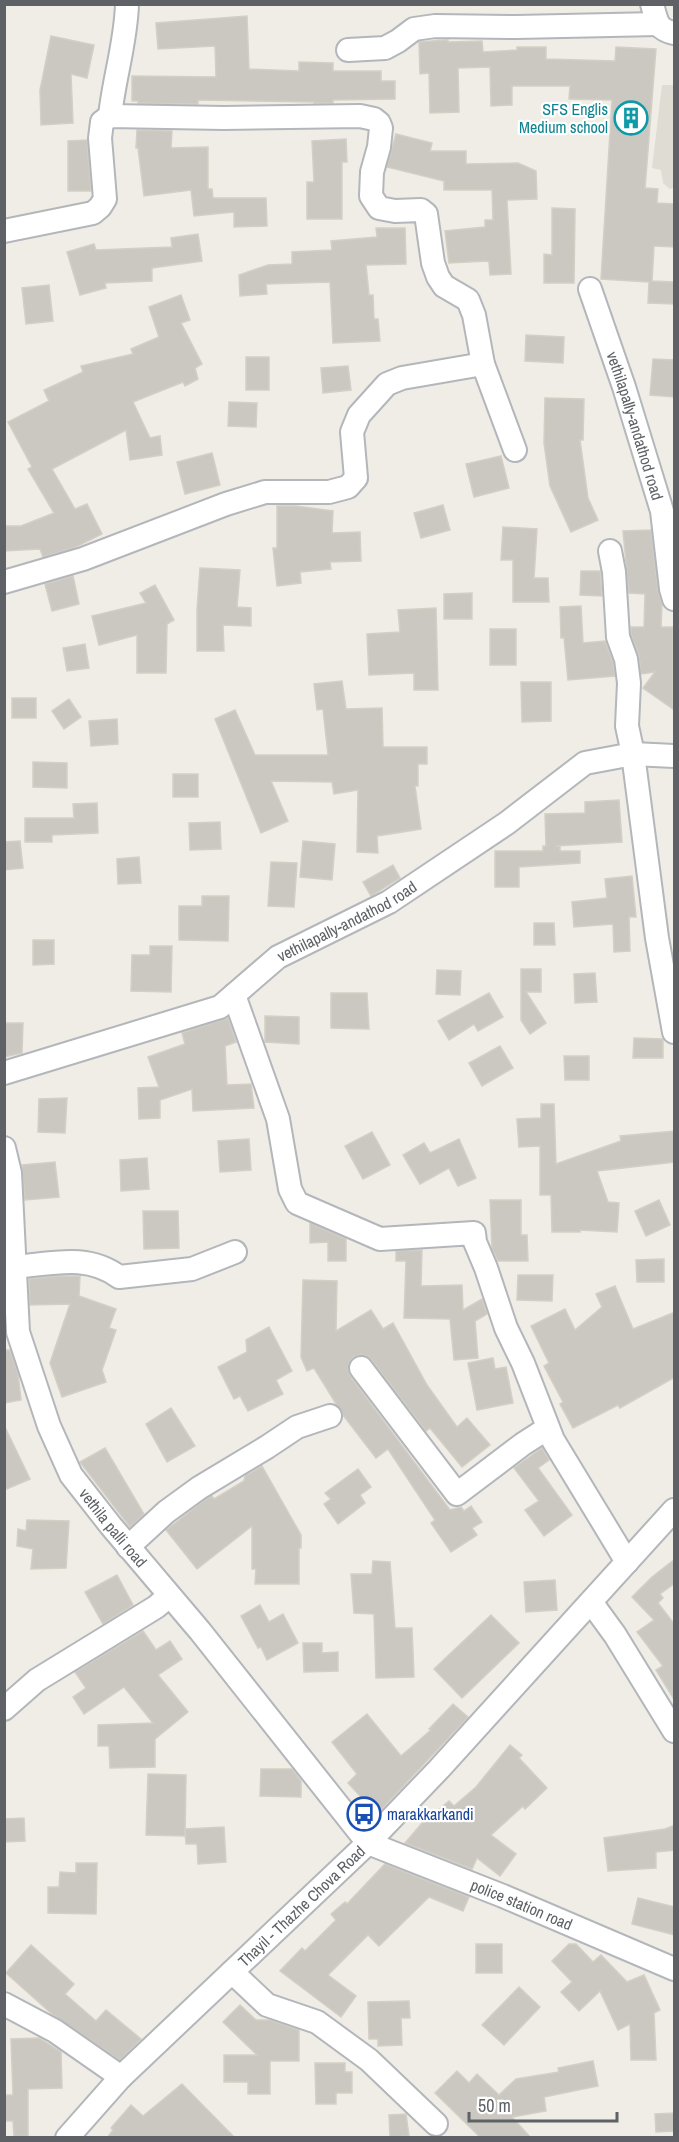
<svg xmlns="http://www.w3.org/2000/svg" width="679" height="2142" font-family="'Archivo Narrow',sans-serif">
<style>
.education{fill:#dfdcd4}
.building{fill:#cbc8c2;stroke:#d3cfc5;stroke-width:1.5}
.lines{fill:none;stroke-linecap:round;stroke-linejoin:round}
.minor-casing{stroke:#b3b6ba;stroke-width:26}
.minor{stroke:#fff;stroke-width:22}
.labels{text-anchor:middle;stroke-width:4.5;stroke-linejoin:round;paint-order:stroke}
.culture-label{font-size:16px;fill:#0d838f;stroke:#fff;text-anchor:end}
.street-label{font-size:16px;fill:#5e6165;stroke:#fff}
.transit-label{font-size:16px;fill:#164399;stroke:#fff;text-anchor:start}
</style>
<rect width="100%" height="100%" fill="#efede6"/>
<!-- education -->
<path class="education" d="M662 85H674V188L670 189 663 183 661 170 652 168Z"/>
<!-- building -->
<g class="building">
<path d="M247 16 249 69 299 71V62L333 63V71H381V81H395V99L333 100V103H314V102L198 100V104L138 103V101H132V76L216 77 215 46 158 49 156 23Z"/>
<path d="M51 36 94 45 87 78 71 74 73 123 41 125 40 90Z"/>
<path d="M445 40H448V42L482 41 483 52 517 50V47H546V59L615 61 616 47 656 49 645 188 658 189 657 203 675 204V247L654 246 652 281 675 282V304L648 303 649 282 601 279 612 100 569 99 570 86H512V105L491 106 490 67 458 68 459 112 430 113 429 73 420 74 419 42Z"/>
<path d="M137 130 172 131 171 148 208 147V189H212L213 198H266L267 226 234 227V212L194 216 191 190 144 196 138 148H136Z"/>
<path d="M396 134 432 143 430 151H466V164L518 163 536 171 537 199 507 200 511 274 490 275 489 262 487 261 449 263 445 231 485 227V220H493L492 190H444V181L387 167Z"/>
<path d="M346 139 347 162H342V219H307V182H314L312 141Z"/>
<path d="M87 140 91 191H68V141Z"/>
<path d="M552 208 575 209 574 283H544V254L552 255Z"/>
<path d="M376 228H405L406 264 366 265 369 295H373L374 319H378L380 341 333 343 330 282 266 284 267 294 240 296 239 275 268 265 292 264V252L332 250 331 241 377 237Z"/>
<path d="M198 234 202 261 152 268V281L105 283 106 288 80 295 67 252 94 244 96 250 172 247 171 238Z"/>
<path d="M49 285 53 321 26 324 22 288Z"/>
<path d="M181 295 190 320 181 323 202 364 195 368 198 379 185 386 183 382 133 402 150 438 160 436 162 455 130 460 126 430 52 469 75 509 87 504 102 534 74 548 43 557 40 549 4 551V526H21L54 513 28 469 32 467 8 422 49 401 44 390 83 372 81 366 133 354 131 349 159 337 149 307Z"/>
<path d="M526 335 564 337 563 363 525 361Z"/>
<rect x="246" y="357" width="23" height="33"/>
<path d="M653 359 675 360V397L650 395Z"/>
<path d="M348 366 351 390 323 393 321 368Z"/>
<path d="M545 398 584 399 583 440H580L588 498 598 520 571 532 550 486 544 443Z"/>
<path d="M229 402 257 403 256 427 228 426Z"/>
<path d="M212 453 220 485 185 494 177 462Z"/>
<path d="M501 456 509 488 474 497 466 464Z"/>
<path d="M443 505 450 530 421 538 414 513Z"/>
<path d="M277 506H296L333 511 332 533 360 532 361 561 330 562 331 569 300 572 301 583 277 586 273 548H277Z"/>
<path d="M503 527 537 529 534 578H548L549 602H513V560H501Z"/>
<path d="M651 530 658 591 662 604 661 627H673V709L643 688 655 672 641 674 639 655 631 634V627H644L645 594 629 593 623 531Z"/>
<path d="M200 568 240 570 237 607 251 608V626L223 625 224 651H197V610Z"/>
<path d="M581 571H600L602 596 580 595Z"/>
<path d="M73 576 79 604 52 611 45 584Z"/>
<path d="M155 585 174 620 167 624 166 673H137V635L99 645 92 616 146 603 140 593Z"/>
<path d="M472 593V619H444V594Z"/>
<path d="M581 606 583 643 605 641 613 662 615 676 568 680 564 638H561L560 607Z"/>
<path d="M436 608 438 690H414V673L369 675 367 634 400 632 398 610Z"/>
<rect x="490" y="629" width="26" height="36"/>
<path d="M85 644 89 668 67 671 63 648Z"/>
<path d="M342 681 346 709 382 708 383 747H427V764H418V786H415L421 829 377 836 378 853 357 852 358 790 334 794 332 782 271 781 288 821 261 833 215 719 235 710 255 755H328L323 709 317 710 314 684Z"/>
<path d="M521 682H551V721L522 722Z"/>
<rect x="12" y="698" width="24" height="20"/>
<path d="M69 699 81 717 64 729 52 711Z"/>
<path d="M117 719 118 744 91 746 89 721Z"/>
<path d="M33 762 67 763V788L33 787Z"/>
<rect x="173" y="774" width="25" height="23"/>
<path d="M619 800 622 842 555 846H560V851H580V863L519 867V887H495V851H543V846H546L545 814 585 813V802Z"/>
<path d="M97 803 98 833 52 835V842H25V818H74L73 804Z"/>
<path d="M220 822 221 849 190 850 189 823Z"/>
<path d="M20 841 23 868 4 870V842Z"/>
<path d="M303 841 335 844 332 880 300 877Z"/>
<path d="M139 857 141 883 118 884 117 859Z"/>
<path d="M271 862 297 863 294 907 268 906Z"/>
<path d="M393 865 400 878 371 896 363 882Z"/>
<path d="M632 876 636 917H629L630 951 614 952 613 924 574 927 572 902 607 898 605 879Z"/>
<path d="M202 896H229L228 941 179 940V906H202Z"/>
<path d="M534 923H554L555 945H534Z"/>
<path d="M33 940H54V964L33 965Z"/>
<path d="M150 946H172L171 992 131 991 132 955H150Z"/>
<path d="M521 969H541V992H526L546 1023 530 1034 521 1020Z"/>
<path d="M437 970 461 971 460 995 436 994Z"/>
<path d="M595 973 597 1002 575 1003 574 974Z"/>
<path d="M331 993H367L369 1029 331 1028Z"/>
<path d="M489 993 503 1017 478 1031 474 1024 449 1040 438 1021Z"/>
<path d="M265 1016 299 1017V1044L265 1042Z"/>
<path d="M228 1018 236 1042 225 1046 227 1085 251 1084 254 1108 193 1111 192 1089 160 1100V1118L139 1119 138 1088 159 1087 148 1057 185 1044 182 1033Z"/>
<path d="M4 1023H23L22 1053 4 1057Z"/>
<path d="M634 1038 663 1039V1058H633Z"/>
<path d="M500 1046 513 1068 482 1086 469 1063Z"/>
<path d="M564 1056H589V1080H565Z"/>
<path d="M67 1098 65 1133 38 1132 39 1099Z"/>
<path d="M541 1104H554L556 1164 621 1141 620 1136 675 1131V1162L597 1171 608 1202 619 1203 617 1232 580 1230V1232H552L551 1195H540V1146L519 1147 517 1119 541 1118Z"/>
<path d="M372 1132 390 1165 363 1179 345 1146Z"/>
<path d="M249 1139 251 1170 220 1172 218 1141Z"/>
<path d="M459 1139 476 1178 458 1186 449 1168 420 1184 403 1155 424 1143 430 1153Z"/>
<path d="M147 1158 149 1189 121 1191 120 1160Z"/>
<path d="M55 1162 59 1197 25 1200 22 1165Z"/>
<path d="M490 1200H521V1235H527L528 1261H498L492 1248Z"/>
<path d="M659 1200 670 1225 646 1236 635 1211Z"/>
<path d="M143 1211H178L179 1248 144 1249Z"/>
<path d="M310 1223 346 1239V1261H328V1242L310 1243Z"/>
<path d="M422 1250 421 1286 462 1285 463 1310 482 1299 487 1314 475 1321 478 1358 454 1360 450 1319 404 1318 406 1261H396V1251Z"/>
<path d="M664 1259V1282H637L636 1260Z"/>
<path d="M518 1275H553L552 1301 517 1300Z"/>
<path d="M57 1276H80L79 1296 116 1309 109 1328 116 1330 102 1370 106 1382 62 1397 50 1363 70 1304 30 1305 29 1279Z"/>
<path d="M303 1280 337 1281 336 1331 371 1310 383 1329 393 1323 427 1385 457 1427 467 1418 490 1445 462 1467 430 1428 426 1431 371 1359 367 1356 360 1355 353 1357 349 1362 348 1369 350 1376 450 1510 461 1507 464 1511 471 1506 482 1522 472 1528 477 1535 451 1552 431 1523 435 1520 388 1449 376 1458 343 1415 314 1368 307 1371 301 1357Z"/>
<path d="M615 1286 633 1329 675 1312V1377L620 1408 618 1405 573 1428 560 1404 563 1402 544 1366 549 1363 531 1326 565 1309 575 1330 602 1307 596 1294Z"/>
<path d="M269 1327 292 1371 276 1380 283 1394 248 1411 240 1396 234 1399 218 1367 247 1352 246 1340Z"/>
<path d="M4 1350H10L18 1374 21 1400 4 1403Z"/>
<path d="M493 1358 495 1369 506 1367 513 1403 477 1410 468 1363Z"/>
<path d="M171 1408 195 1446 167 1462 146 1424Z"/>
<path d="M4 1425 30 1479 4 1490Z"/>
<path d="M105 1448 144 1514 130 1527 80 1462Z"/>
<path d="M542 1448 549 1460 538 1468 572 1515 544 1536 525 1510 539 1501 514 1468Z"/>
<path d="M262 1466 301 1535V1548H299V1584H255L256 1569H252V1526L197 1569 166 1530 206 1499 212 1496 214 1499 244 1481 245 1476Z"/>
<path d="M358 1469 371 1487 360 1495 365 1503 338 1524 324 1504 331 1499 325 1493Z"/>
<path d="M27 1520 69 1521 66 1568 31 1569 33 1549 17 1546 18 1529 26 1531Z"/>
<path d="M675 1559V1583L660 1594 663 1598 658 1603 675 1625V1701L656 1670 663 1666 637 1632 654 1620 632 1597 652 1577Z"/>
<path d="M373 1561 390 1562 395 1628H412L414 1677 376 1678 374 1614 354 1613 351 1574H372Z"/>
<path d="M117 1575 133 1605 103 1624 85 1592Z"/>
<path d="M555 1580 557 1610 526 1612 524 1582Z"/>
<path d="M260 1605 269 1622 283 1614 298 1643 267 1660 261 1647 258 1648 241 1616Z"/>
<path d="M491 1615 519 1643 462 1698 434 1669Z"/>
<path d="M143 1631 156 1650 170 1641 182 1659 158 1675 188 1712 155 1739V1767L110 1768 109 1746H98V1725L153 1723 124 1687 84 1714 73 1697 86 1688 75 1672Z"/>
<path d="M303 1643H322V1653L338 1652V1671L304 1672Z"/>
<path d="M453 1704 468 1717 377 1814 348 1783 357 1774 332 1742 367 1714 401 1756 431 1730 429 1729Z"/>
<path d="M510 1745 522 1755 519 1758 547 1788 525 1809 523 1806 491 1835 516 1854 500 1876 477 1858 472 1869 405 1843 422 1823 449 1801 454 1806 476 1787Z"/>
<path d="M261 1769H292L301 1781V1797L260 1796Z"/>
<path d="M148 1774 186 1775 185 1836 146 1835Z"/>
<path d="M24 1818 25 1841 4 1842V1819Z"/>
<path d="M675 1825V1850L656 1852V1868L608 1871 604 1838 665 1829Z"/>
<path d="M224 1827 226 1862 198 1864 197 1844H186L185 1829Z"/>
<path d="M76 1863H97L96 1914 48 1913V1887H59L60 1872 76 1873Z"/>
<path d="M385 1864 469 1897 463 1911 429 1897 379 1946 368 1935 328 1975 356 1996 341 2017 280 1971 302 1948 305 1951 336 1920 331 1914 345 1902 347 1904Z"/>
<path d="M638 1898 675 1907V1935L632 1924Z"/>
<rect x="476" y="1944" width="26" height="29"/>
<path d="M569 1944H576L593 1962 601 1955 627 1982 644 1975 660 2010 654 2013 656 2060H631L630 2024 618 2030 600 1991 579 2011 561 1992 572 1982 552 1961Z"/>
<path d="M31 1945 74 1984 65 1994 96 2021 106 2010 141 2039 120 2060 53 2015 6 1973Z"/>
<path d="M519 1987 540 2007 504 2045 482 2025Z"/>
<path d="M409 2001 410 2018H401L402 2045 378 2046V2039H369L368 2002Z"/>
<path d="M240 2005 256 2020H270L299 2030V2061H270V2094H248V2082H224V2055H257L223 2022Z"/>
<path d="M39 2038 61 2052 62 2088 28 2089V2136L14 2137 13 2121H4V2095H13L11 2039Z"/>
<path d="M593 2061 598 2086 544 2097 546 2111 512 2117 531 2138H481L435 2093 457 2071 469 2083 477 2074 499 2095 516 2079 559 2072 558 2068Z"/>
<path d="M315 2063H345V2072H352V2093H336V2104H316Z"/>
<path d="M182 2084 235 2138H107L113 2130 111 2128 131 2105 143 2116Z"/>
<path d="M675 2113V2131L656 2132 655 2114Z"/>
<path d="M406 2114 409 2136 390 2137 389 2115Z"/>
</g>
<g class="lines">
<!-- minor casing -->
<g class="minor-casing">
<g id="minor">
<path d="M652 4C657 21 656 29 674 33"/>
<path d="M348 50 385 48 398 41 414 29 435 26 516 27 658 24"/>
<path d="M110 116C114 78 126 42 127 4"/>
<path d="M4 231 93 213 100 207 105 199 100 138 102 122 110 116 224 118 360 116 374 119 379 123 381 128 379 147 372 172 371 196 379 208 395 211 421 210 426 214 433 263 438 277 444 286 468 300 474 315 483 364 515 450"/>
<path id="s1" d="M590 289 624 387 662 511 671 589 674 599"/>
<path d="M610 551 614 572 618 637 626 659 629 683 627 726 633 754 657 938 674 1032"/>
<path d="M4 582 83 559 226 504 265 492H329L348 487 356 478 352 432 359 415 387 384 402 378 483 364"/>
<path d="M234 995 278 1119 290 1189 297 1203 380 1239 474 1233 475 1242 486 1268 506 1328 523 1363 553 1440 627 1562"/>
<path id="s2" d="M4 1073 220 1007 278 957 389 902 507 823 585 763 633 754 674 756"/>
<path id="s3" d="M4 1148 10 1173 18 1332 49 1426 71 1475 111 1526 200 1631 368 1843 503 1896 674 1969"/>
<path d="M14 1267C52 1264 87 1253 119 1277L192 1269 235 1252"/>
<path d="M361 1368 457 1494 523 1444 548 1428"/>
<path d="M128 1547 166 1512 199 1488 267 1447 297 1427 330 1416"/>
<path d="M591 1602 615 1635 674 1731"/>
<path d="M4 1709 37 1680 156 1607 169 1596"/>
<path d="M232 1972 267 2005 317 2022 369 2060 436 2124"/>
<path d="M4 2004 55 2031 121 2077"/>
<path id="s4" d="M67 2138 121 2077 368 1843 439 1769 674 1510"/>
</g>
</g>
<!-- minor -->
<use href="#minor" class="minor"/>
</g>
<!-- icons -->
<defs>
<g id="building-ring" transform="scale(1.725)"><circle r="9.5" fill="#fff" stroke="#0f9aa8" stroke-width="1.5"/><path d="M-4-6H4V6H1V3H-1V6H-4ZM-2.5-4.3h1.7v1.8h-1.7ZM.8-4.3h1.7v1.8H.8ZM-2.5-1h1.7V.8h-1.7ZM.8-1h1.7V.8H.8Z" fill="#0f9aa8"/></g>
<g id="bus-ring" transform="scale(1.725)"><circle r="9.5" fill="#fff" stroke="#1a4fb4" stroke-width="1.5"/><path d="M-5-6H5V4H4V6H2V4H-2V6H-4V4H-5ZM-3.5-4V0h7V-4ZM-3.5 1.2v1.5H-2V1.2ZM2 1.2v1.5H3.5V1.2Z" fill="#1a4fb4"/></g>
</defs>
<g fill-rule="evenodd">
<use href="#building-ring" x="631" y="118"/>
<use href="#bus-ring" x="364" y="1814"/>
</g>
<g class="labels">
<!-- culture labels -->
<g class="culture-label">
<text x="608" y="115">SFS Englis<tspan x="608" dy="18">Medium school</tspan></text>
</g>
<!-- street labels -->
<g class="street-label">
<text dy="6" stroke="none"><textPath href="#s1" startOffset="144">vethilapally-andathod road</textPath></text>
<text dy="6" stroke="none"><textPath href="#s2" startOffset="380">vethilapally-andathod road</textPath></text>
<text dy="6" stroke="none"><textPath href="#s3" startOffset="405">vethila palli road</textPath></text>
<text dy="6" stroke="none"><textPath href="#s3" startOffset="976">police station road</textPath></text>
<text dy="6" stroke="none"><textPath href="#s4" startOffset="330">Thayil - Thazhe Chova Road</textPath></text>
</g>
<!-- transit labels -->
<g class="transit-label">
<text x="387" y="1820">marakkarkandi</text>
</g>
</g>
<!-- border -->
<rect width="679" height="2142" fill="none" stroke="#5e6165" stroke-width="12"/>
<!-- scale -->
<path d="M469 2112v9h148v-9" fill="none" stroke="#5e6165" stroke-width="3"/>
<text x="478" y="2112" font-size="18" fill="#5e6165" stroke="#ffffff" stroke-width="4.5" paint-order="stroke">50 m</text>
</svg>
